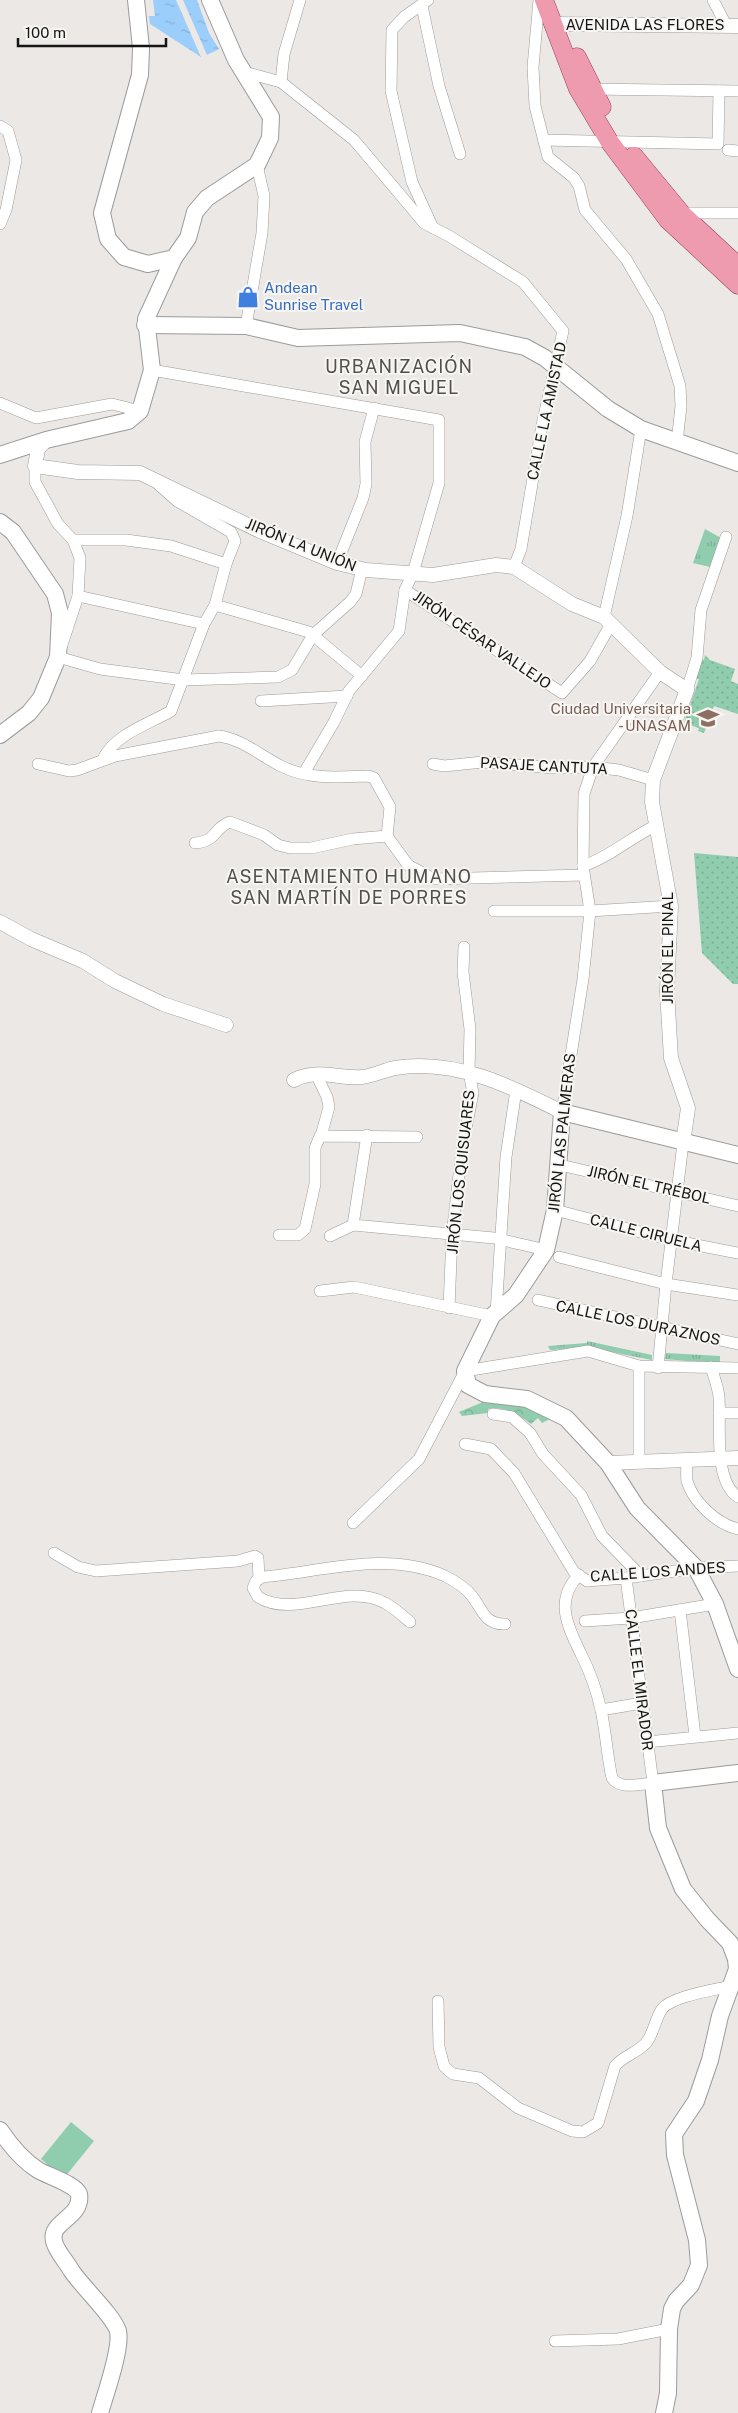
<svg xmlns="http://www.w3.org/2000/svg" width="738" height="2413" font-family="'Public Sans',sans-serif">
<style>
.grass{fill:url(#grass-dots)}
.forest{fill:url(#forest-crowns)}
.park{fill:url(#park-tufts)}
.pitch{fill:#90ccae}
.water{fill:url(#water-ripples)}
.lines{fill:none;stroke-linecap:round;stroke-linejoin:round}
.minor-casing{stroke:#9d9b99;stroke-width:12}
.tertiary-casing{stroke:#9d9b99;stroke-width:15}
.secondary-casing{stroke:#9d9b99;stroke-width:18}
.primary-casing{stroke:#9b4157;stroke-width:19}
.minor{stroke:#fff;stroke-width:11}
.tertiary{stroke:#fff;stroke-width:14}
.secondary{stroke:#fff;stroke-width:16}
.primary{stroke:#ee9bb0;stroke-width:18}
.labels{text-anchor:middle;stroke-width:4;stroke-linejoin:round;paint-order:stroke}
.street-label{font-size:15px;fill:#161514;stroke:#f8f6f3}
.shop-label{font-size:15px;fill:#366cbe;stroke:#f8f6f3;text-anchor:start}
.education-label{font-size:15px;fill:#785e54;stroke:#f8f6f3;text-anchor:end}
.quarter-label{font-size:18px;letter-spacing:1px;fill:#51504e;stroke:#f8f6f3}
</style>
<defs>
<pattern id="grass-dots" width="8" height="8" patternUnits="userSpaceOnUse" patternTransform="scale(1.25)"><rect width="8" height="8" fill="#90ccae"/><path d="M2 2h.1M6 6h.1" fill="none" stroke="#7bae95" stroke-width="1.8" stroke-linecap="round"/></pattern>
<pattern id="forest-crowns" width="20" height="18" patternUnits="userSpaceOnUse" patternTransform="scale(1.25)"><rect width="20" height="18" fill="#90ccae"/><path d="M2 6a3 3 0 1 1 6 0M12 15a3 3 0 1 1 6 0" fill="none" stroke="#7bae95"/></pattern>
<pattern id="park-tufts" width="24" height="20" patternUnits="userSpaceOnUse" patternTransform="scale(1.25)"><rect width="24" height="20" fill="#90ccae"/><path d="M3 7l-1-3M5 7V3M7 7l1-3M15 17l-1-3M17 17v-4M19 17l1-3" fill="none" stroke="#7bae95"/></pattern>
<pattern id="water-ripples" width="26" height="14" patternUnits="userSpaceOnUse" patternTransform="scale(1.25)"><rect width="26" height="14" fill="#9ccefc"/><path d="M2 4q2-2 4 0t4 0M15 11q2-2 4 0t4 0" fill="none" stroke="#86b0d7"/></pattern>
</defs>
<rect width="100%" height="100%" fill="#ebe8e6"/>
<!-- grass -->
<g class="grass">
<path d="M705 655 710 660 735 669 731 681 738 684V714L714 706 704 733 698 731 699 728 684 723 699 679 695 678 701 659 704 660Z"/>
<path d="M694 853 738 857V984H733L702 953Z"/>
</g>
<!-- forest -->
<path class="forest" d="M483 1402 530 1408 552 1418 542 1423 538 1418 531 1424C518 1414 505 1406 488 1409V1413L462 1416 459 1412Z"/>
<!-- park -->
<g class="park">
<path d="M705 529 721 538 710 567 693 563Z"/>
<path d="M587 1341 652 1355V1360L591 1348 550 1350 548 1346 587 1343Z"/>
<path d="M666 1353 720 1356V1364L665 1359Z"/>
</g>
<!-- pitch -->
<path class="pitch" d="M71 2122 94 2141 64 2178 41 2159Z"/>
<!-- water -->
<g class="water">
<path d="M153 0H176L201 57 150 24 149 16H155Z"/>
<path d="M183 0H197L209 33 219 49 207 55Z"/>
</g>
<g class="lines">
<!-- minor casing -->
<g class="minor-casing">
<g id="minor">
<path d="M300 0 284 54 281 82 354 140 424 223 449 236 523 282 563 331 542 425 521 549 514 567"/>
<path d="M428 0 404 17 392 30 391 91 412 182 433 228"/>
<path d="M539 0 533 67 535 106 548 157 574 178 579 186 585 210 626 259 658 314 680 386 681 406 677 443"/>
<path d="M713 0 726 25"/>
<path d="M422 6 439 86 460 154"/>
<path d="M244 72 281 82"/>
<path d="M587 89 738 91"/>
<path d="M0 126 8 131 16 160 6 210 0 224"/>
<path d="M544 140 718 144 719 91"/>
<path d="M728 150 738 151"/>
<path d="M680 213H738"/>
<path d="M246 326 262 233 264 196 257 165"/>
<path d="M152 370 439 420V483L413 573 405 590 399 631 349 691 334 722 304 773"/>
<path d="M0 403 36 418 112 404 140 411"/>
<path d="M35 466V482L58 524 73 540 80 558 78 596 58 657 100 669 184 680 278 677 292 670 313 635 350 602 356 594 362 569"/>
<path d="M73 540H126L171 546 226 564"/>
<path d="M337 563 363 498 366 484 365 442 374 408"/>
<path d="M405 590 562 693 590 661 611 624"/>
<path d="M78 596 204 624"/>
<path d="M215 605 309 632 362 676"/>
<path d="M604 617 627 516 641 429"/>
<path d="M687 690 697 658 701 610 726 537"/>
<path d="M261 701 347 696"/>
<path d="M103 759C115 734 149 724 171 711L204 624 215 605 226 564 235 541 231 532 177 501 159 485"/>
<path d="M38 764 69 771 77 770 115 756 219 736C242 739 261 756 281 766 308 780 339 777 368 776L374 778 390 807 387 836"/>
<path d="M433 764 444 766 483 762 554 768 593 767 619 770 653 780"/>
<path d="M387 836 408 865 434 879 584 875"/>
<path d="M195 843C218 841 213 828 230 822L264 835 278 845 290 848H311L353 839 387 836"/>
<path d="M583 866C610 857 631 837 657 825"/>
<path d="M494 911H590L671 906"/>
<path d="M316 1074 327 1097 329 1107 321 1136"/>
<path d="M562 1112 583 979 590 911 583 866 584 794 593 767 660 672"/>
<path d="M367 1135 353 1225 494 1238 546 1250"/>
<path d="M560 1165 738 1206"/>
<path d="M555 1210 671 1240 738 1253"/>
<path d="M279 1235H298L305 1229 315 1184V1148L320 1136 417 1137"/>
<path d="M330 1236 353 1225"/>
<path d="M559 1257 666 1284 738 1295"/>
<path d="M320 1291 354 1287 492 1316"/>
<path d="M538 1300 738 1344"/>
<path d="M449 1308 452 1235 462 1149 473 1093 469 1072 470 1029 463 972 464 947"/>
<path d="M496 1313 506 1157 516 1090"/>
<path d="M711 1367C714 1377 718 1387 719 1397 721 1424 713 1481 738 1497"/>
<path d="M658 1368 666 1284 683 1143"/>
<path d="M719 1413H738"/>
<path d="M493 1414 512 1417 530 1433 543 1454 581 1495 602 1536 641 1576"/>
<path d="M465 1444 491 1449 514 1473 574 1572 587 1581 626 1578 696 1568 738 1566"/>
<path d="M687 1461C687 1467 686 1475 687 1481 693 1502 717 1524 738 1529"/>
<path d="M639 1462V1366"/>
<path d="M353 1523 419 1459 465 1371 588 1351 639 1366 738 1368"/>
<path d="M54 1553 78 1567 96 1571 238 1561 255 1556 258 1558 259 1579"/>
<path d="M579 1575C553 1601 569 1629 582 1656 590 1672 597 1692 601 1710 606 1732 607 1756 612 1778 620 1790 640 1784 653 1783L626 1578"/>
<path d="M680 1610 695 1736"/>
<path d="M585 1621 631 1618 715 1604"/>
<path d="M410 1622C402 1615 393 1607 385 1603 345 1581 296 1620 258 1597L253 1588 256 1581 262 1577C322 1572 386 1550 445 1576 455 1581 465 1587 472 1596 482 1609 485 1625 505 1624"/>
<path d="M601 1710 642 1703"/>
<path d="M647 1742 738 1733"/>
<path d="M438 2001 439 2047 444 2066 449 2071 453 2074 479 2078 518 2108 572 2131 583 2132 598 2123 615 2066C623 2056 637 2053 646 2043 654 2033 655 2019 662 2009 672 1996 715 1990 731 1986"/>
<path d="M555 2341 618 2339 669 2329"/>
</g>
</g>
<!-- tertiary casing -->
<g class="tertiary-casing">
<g id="tertiary">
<path d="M553 24 738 26"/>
<path d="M46 440 38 449 35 466 78 472 140 473 260 531 337 563 366 570 433 575 496 565 514 567 572 604 604 617 660 672 687 690 653 780 652 802 671 906 667 991 671 1058 688 1108 683 1143"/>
<path d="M0 922 31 939 83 961 115 981 163 1004 226 1025"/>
<path d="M294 1080C317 1068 338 1079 362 1077 373 1076 384 1070 395 1068 454 1058 511 1086 562 1112"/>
<path d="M608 1463 738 1458"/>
</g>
</g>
<!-- secondary casing -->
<g class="secondary-casing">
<g id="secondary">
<path d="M136 0 141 48 140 75 102 213 108 239 124 257 148 264 174 258 188 238 195 212 207 198 257 165 270 138 271 117 236 60 210 0"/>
<path d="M145 325 246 326 298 338 460 333 525 347 545 358 608 409 641 429 738 463"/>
<path d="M0 455 46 440 128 421 140 411 152 370 146 319 174 258"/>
<path d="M0 522 13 532 55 594 60 613 58 657 41 698 29 713 0 735"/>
<path d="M738 1155 562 1112 555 1210 546 1250 516 1295 492 1316 465 1371 468 1385 485 1394 527 1399 566 1418 608 1463 637 1508 696 1568 715 1604 738 1669"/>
<path d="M0 2130C10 2145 22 2160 38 2170 48 2176 75 2184 79 2194 83 2218 49 2221 54 2241 56 2251 66 2261 71 2270 82 2287 113 2315 118 2331 122 2348 105 2395 100 2413"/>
<path d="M664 2413 668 2393 669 2329 672 2309 676 2301 691 2285 699 2265 697 2240 675 2155 674 2134 696 2101 710 2060 720 2016 737 1969 736 1959 730 1943 707 1919 683 1889 658 1828 653 1783 738 1773"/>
</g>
</g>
<!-- primary casing -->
<g class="primary-casing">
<g id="primary">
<path d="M544 0 578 89 609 141 668 220 738 285"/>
<path d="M577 57 602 107"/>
<path d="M634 156 681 213 738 266"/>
</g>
</g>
<!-- minor -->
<use href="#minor" class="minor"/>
<!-- tertiary -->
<use href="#tertiary" class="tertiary"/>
<!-- secondary -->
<use href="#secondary" class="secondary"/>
<!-- primary -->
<use href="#primary" class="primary"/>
</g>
<!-- icons -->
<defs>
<g id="shop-bare" transform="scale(1.725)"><path d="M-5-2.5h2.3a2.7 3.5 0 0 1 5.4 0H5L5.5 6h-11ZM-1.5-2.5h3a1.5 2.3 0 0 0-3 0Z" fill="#3f7fe0" stroke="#f8f6f3" stroke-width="2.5" paint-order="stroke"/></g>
<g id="university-bare" transform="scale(1.725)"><path d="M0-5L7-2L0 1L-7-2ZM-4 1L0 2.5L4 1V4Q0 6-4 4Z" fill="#8d6e63" stroke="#f8f6f3" stroke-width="2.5" paint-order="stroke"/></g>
</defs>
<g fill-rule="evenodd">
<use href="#shop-bare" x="248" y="297"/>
<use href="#university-bare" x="708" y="718"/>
</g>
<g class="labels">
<!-- street labels -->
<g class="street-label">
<text x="645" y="30">AVENIDA LAS FLORES</text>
<text transform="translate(547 411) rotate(-78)" y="5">CALLE LA AMISTAD</text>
<text transform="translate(301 545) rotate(22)" y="5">JIRÓN LA UNIÓN</text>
<text transform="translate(482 640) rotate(34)" y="5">JIRÓN CÉSAR VALLEJO</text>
<text transform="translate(544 766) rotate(3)" y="5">PASAJE CANTUTA</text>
<text transform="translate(668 948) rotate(-90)" y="5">JIRÓN EL PINAL</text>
<text transform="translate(562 1133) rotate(-84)" y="5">JIRÓN LAS PALMERAS</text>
<text transform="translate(461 1172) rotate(-84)" y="5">JIRÓN LOS QUISUARES</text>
<text transform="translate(649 1185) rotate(13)" y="5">JIRÓN EL TRÉBOL</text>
<text transform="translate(646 1233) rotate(14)" y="5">CALLE CIRUELA</text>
<text transform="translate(638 1323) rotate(12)" y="5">CALLE LOS DURAZNOS</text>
<text transform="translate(658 1572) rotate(-4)" y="5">CALLE LOS ANDES</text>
<text transform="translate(639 1680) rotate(83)" y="5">CALLE EL MIRADOR</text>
</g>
<!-- shop labels -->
<g class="shop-label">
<text x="264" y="293">Andean<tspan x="264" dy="17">Sunrise Travel</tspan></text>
</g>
<!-- education labels -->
<g class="education-label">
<text x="691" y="714">Ciudad Universitaria<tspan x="691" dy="17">- UNASAM</tspan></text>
</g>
<!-- quarter labels -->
<g class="quarter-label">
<text x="399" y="373">URBANIZACIÓN<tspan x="399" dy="21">SAN MIGUEL</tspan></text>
<text x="349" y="883">ASENTAMIENTO HUMANO<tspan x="349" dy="21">SAN MARTÍN DE PORRES</tspan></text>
</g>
</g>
<!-- scale -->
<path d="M18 38v8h148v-8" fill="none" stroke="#161514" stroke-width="2.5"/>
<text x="25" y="38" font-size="15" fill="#161514" stroke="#f8f6f3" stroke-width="4" paint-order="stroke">100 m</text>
</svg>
